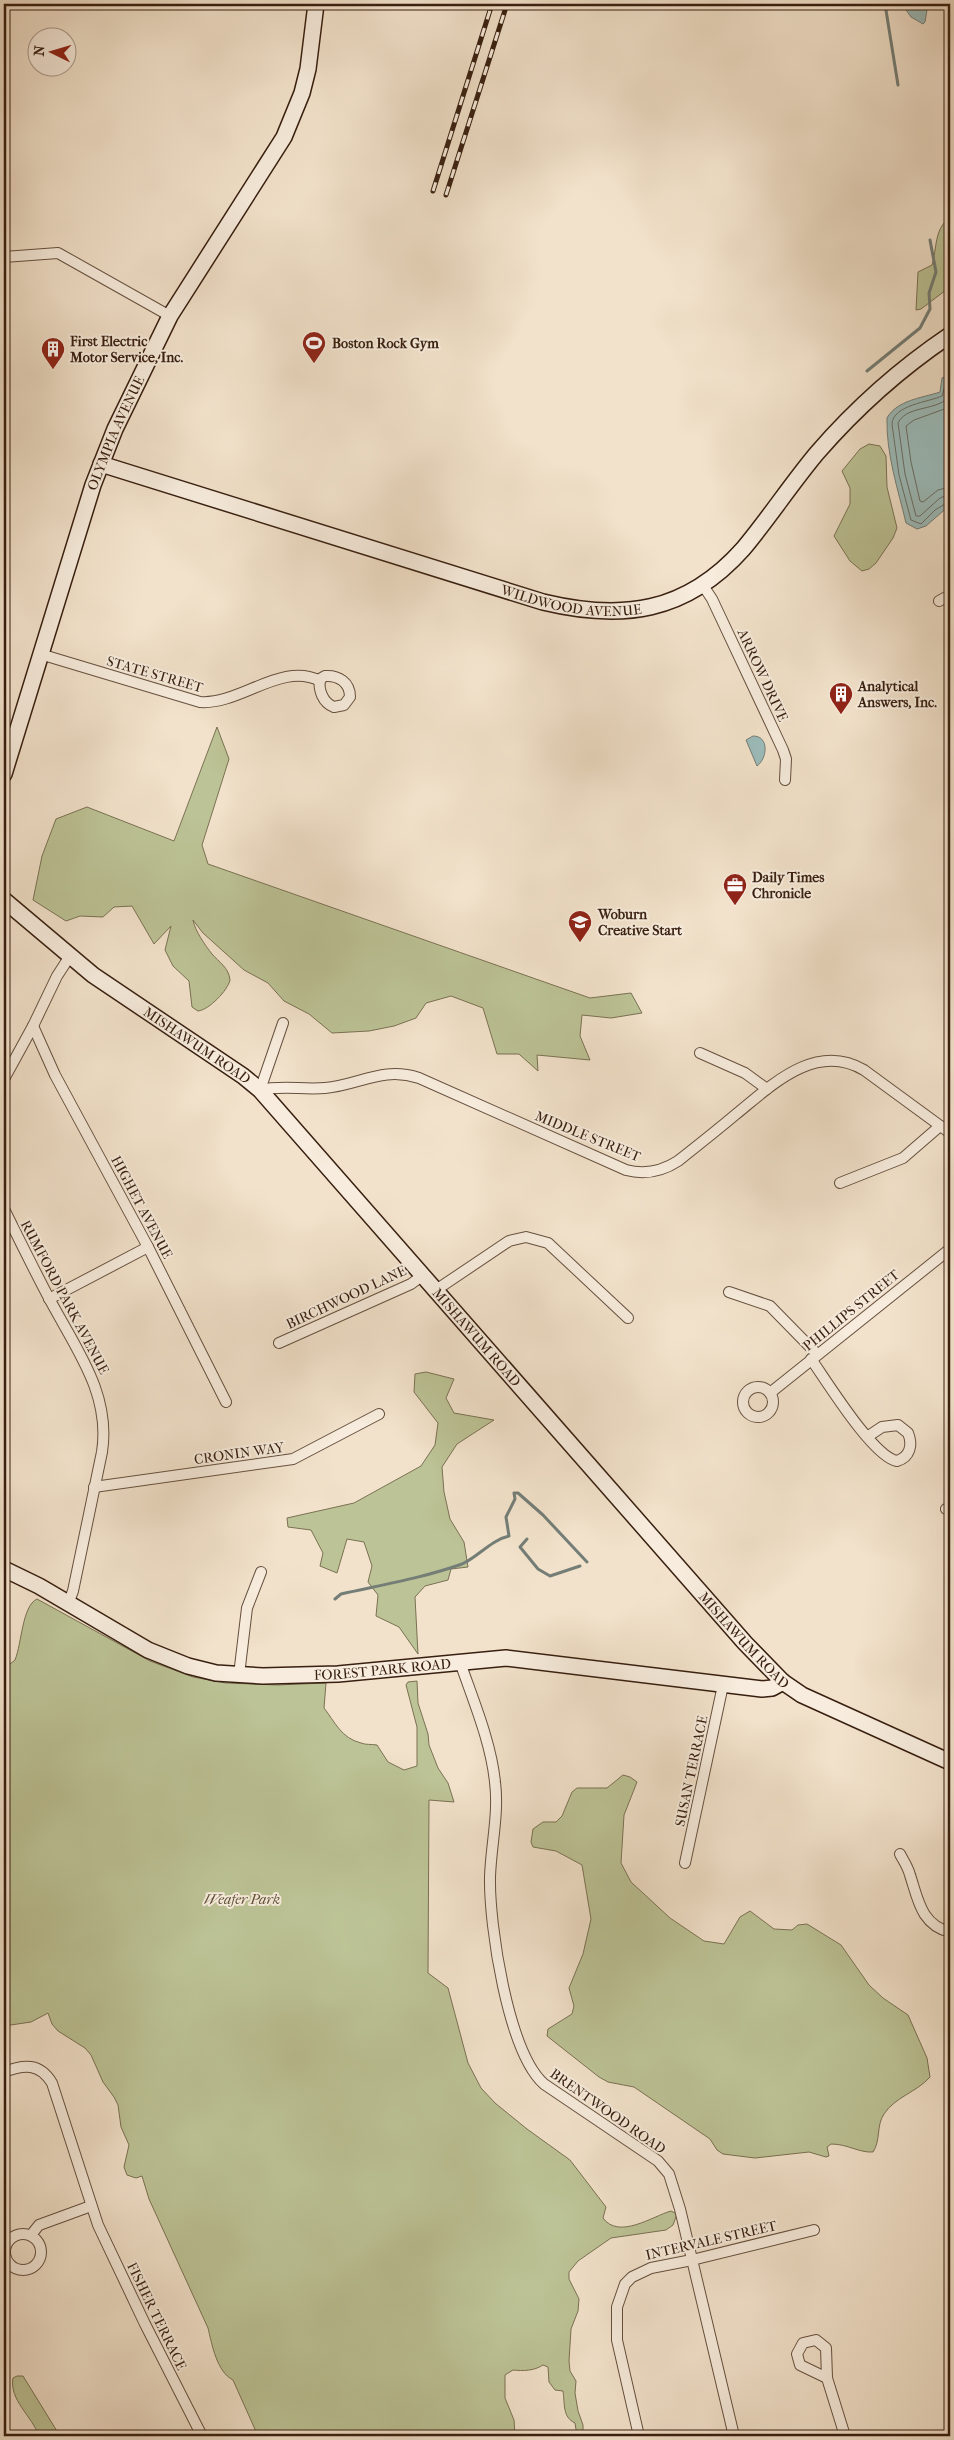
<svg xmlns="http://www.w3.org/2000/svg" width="954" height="2440" font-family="'IM FELL French Canon',serif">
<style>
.green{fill:#bcc396;stroke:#7a7153}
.water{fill:#9cbdbc;stroke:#747e77}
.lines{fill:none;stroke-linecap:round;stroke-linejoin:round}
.shore{stroke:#6a6e66;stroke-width:1}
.stream{stroke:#747e77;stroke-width:3}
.street-casing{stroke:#66503f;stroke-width:12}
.secondary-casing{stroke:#381f10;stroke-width:18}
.street{stroke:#f7ecdd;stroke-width:10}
.secondary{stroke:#f7ecdd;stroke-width:15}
.rail-casing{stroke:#381f10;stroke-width:5}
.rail{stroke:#f7ecdd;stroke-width:3;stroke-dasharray:9;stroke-linecap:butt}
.labels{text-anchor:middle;stroke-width:4;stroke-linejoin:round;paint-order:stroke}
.poi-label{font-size:14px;font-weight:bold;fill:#381f10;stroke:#f7ecdd;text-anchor:start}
.street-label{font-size:14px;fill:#381f10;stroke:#f7ecdd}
.park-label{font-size:14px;font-style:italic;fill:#605038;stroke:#f7ecdd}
</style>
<rect width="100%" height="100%" fill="#f2e2cb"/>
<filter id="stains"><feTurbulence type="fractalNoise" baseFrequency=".004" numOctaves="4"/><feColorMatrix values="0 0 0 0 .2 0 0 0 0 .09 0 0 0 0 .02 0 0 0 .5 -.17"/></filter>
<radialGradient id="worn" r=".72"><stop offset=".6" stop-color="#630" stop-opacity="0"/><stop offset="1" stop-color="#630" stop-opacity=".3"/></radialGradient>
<!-- green -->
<g class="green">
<path d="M950 218V287L921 309 916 310 918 272 932 265C937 249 934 228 950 218Z"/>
<path d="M869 444 880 446 886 456 887 487 897 528 893 538 876 563 869 569 862 571 850 561 834 536 850 504V488L842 471 860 449Z"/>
<path d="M217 727 229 759 202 845 208 864 590 998 631 993 642 1013 611 1018 582 1015 580 1036 590 1060 537 1055 538 1071 519 1054H497L483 1008 451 996 426 1003 416 1018 394 1026 369 1031 332 1033 309 1014 284 1001 268 983 244 970 203 933 193 920C195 931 205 945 212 954 219 962 229 968 230 980 228 990 209 1010 198 1011L192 1007 189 981 173 966 165 950 171 926 154 944 132 906 114 907 103 917 80 916 66 921 33 900 42 856 56 819 87 807 174 841Z"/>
<path d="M426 1372 454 1379 446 1398 454 1413 494 1420 457 1444 442 1467 444 1492 450 1519 464 1542 468 1567 451 1569 448 1580 425 1586 415 1597 418 1654 399 1627 376 1616 378 1595 368 1582 372 1566 364 1542 347 1539 337 1573 320 1566 323 1553 311 1530 288 1527 287 1518 354 1503 421 1466 435 1445 438 1423 414 1392 415 1374Z"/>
<path d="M37 1599 150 1661 193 1677 226 1683 277 1685 326 1683 324 1708C335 1722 341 1738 361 1743 366 1745 371 1744 377 1745L388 1762 404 1770 417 1766V1727L406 1685 408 1682 417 1681 418 1703 428 1734 429 1745 438 1768 448 1783 454 1802 429 1800 428 1973 448 1988 468 2063 481 2088 495 2103 527 2129 570 2160 606 2207 603 2218C619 2240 653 2216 671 2211L677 2214 673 2225 666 2230 611 2238 578 2261 569 2272V2279L579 2299 578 2311 571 2329 569 2361 570 2371 576 2381 575 2393 578 2411 583 2425V2436H577L575 2423C562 2417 565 2403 563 2391L555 2390 549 2382 548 2367 543 2365C534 2371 523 2371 513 2370L505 2375V2398L514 2420 515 2436H258L233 2380C217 2372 212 2345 208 2328L149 2199 142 2176 136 2178 127 2175 124 2167 129 2145 121 2127 118 2105 114 2097 103 2082 91 2055 85 2048 58 2031 52 2024 48 2013 31 2022 4 2026V1663L10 1664 15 1660C22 1643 22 1606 37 1599Z"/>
<path d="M623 1775 630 1777 637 1782 624 1815 621 1863 631 1882 670 1918 704 1941 724 1944 740 1917 750 1911 774 1929 792 1930 798 1925 807 1924 841 1945 869 1985 883 1998 908 2015 927 2058 930 2077C917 2092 895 2097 884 2114 876 2126 881 2140 873 2152 859 2153 848 2144 831 2144L827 2147 829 2156 826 2157 809 2152 755 2158 723 2154 717 2150 710 2139 634 2087 608 2082 599 2077 547 2036 548 2029 572 2014 574 2006 569 1988 583 1954 591 1919 582 1865 556 1851 533 1847 531 1842 533 1829 543 1822H556L562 1816 572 1792 577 1788H607Z"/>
<path d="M17 2376H23L60 2436H39C32 2416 9 2400 13 2378Z"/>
</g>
<!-- water -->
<g class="water">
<path d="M902 4H928L925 22 923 24 911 17Z"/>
<path d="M950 374V505L926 526 917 529 906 523C898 489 886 454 887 418 897 400 922 398 940 392L942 378Z"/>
<path d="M753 736C770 736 767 759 757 766L746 740Z"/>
</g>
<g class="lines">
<!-- shore -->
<g class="shore">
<path d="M950 379 946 382 942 396C929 402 893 405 892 424L899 475 911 520 921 524 935 510 950 501"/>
<path d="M950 395C940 412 907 404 898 423L905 474 916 516H920L940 498 950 494"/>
<path d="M950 407 914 420 906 426 911 462 920 501 923 502 938 490 950 487"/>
</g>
<!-- stream -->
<g class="stream">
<path d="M885 4 898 85"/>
<path d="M867 371 920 328 930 309 929 293 936 272 930 240"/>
<path d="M527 1539 520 1547 538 1569 550 1576 580 1566"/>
<path d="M335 1599 341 1594C381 1585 423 1578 462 1564 478 1557 491 1540 509 1536L506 1517 515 1499 514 1493H518L543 1515 587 1562"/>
</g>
<!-- street casing -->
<g class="street-casing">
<g id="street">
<path d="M4 257 58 253 170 316"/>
<path d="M702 584 712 599 783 750 786 759 785 780"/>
<path d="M939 601 950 595"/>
<path d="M40 654 200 702C240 705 282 661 320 681"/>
<path d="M325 676C338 675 350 682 350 697L344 705 334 707C323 703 318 690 320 679Z"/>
<path d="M33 1026 55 1075 148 1247 226 1402"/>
<path d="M700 1053 745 1073 767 1089"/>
<path d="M4 1079 33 1026 57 976 70 956"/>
<path d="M260 1090C282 1085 303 1090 325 1088 360 1085 382 1066 419 1078L626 1170C645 1175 661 1172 678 1161 697 1146 716 1131 735 1115 771 1086 815 1041 864 1070L950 1133"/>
<path d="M260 1090 283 1023"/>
<path d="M840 1183 903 1158 940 1126"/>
<path d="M4 1209C19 1239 34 1270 50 1300 76 1349 111 1394 102 1452L73 1591 68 1604"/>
<path d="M436 1290 509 1241 526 1237 548 1243 628 1318"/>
<path d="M729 1292 770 1306 817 1354"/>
<path d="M49 1299 148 1247"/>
<path d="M279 1343 411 1284 423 1275"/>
<path d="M811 1359C826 1380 873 1457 897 1461 910 1457 913 1445 908 1433L898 1425 882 1427 867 1437"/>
<circle cx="758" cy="1402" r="15"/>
<path d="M770 1393 950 1249"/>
<path d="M94 1487 293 1459 379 1414"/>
<path d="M946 1509 950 1511"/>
<path d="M460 1662C473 1700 491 1742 495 1782 499 1814 491 1845 490 1877 489 1925 508 2052 544 2084L658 2161 669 2174 680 2209 734 2436"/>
<path d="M239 1675 247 1608 261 1572"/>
<path d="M900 1854C903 1860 908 1867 910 1875 918 1899 921 1925 950 1932"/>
<path d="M685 1863 723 1685"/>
<path d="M4 2072C24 2064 40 2063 52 2083L98 2225 145 2324 202 2436"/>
<circle cx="23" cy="2252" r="18"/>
<path d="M31 2235 39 2225 91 2206"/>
<path d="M827 2378 800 2365 797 2354 803 2343 816 2340 826 2348 827 2378 845 2436"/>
<path d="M639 2436 617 2340V2307L625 2284 632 2277 651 2268 692 2260 814 2230"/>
</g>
</g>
<!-- secondary casing -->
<g class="secondary-casing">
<g id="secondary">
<path id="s1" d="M101 464 543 602C622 621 686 613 743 549 769 518 791 484 817 453 856 408 901 368 950 335"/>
<path id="s2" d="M4 774 93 485 115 429 170 316 284 137 302 93 308 69 316 4"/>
<path id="s3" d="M4 900 93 975 243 1076 260 1090 745 1643 783 1682 802 1695 950 1762"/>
<path id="s4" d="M4 1569 39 1586 148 1650 188 1666 216 1673 263 1676 338 1674 506 1658 762 1689 772 1688 783 1682"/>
</g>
</g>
<!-- street -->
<use href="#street" class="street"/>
<!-- secondary -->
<use href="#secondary" class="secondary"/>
<!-- rail casing -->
<g class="rail-casing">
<g id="rail">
<path d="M4 5 10 4"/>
<path d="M433 191 492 4"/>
<path d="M446 195 507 4"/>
</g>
</g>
<!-- rail -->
<use href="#rail" class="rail"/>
</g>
<!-- icons -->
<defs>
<g id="stadium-pin" transform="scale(1.25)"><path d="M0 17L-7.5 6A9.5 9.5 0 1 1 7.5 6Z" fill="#8f2418" stroke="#f7ecdd"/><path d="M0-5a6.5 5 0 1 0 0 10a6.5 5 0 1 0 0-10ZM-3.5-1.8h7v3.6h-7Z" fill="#fff"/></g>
<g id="building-pin" transform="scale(1.25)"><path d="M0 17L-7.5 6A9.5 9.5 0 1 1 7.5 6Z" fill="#8f2418" stroke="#f7ecdd"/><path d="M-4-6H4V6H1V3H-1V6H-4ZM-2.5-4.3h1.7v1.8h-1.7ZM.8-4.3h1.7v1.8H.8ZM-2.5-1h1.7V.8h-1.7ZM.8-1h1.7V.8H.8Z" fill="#fff"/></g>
<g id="office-pin" transform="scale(1.25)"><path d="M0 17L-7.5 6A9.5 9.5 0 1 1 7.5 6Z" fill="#8f2418" stroke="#f7ecdd"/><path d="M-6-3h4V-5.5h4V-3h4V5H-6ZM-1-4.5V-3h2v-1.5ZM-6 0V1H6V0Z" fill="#fff"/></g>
<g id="school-pin" transform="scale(1.25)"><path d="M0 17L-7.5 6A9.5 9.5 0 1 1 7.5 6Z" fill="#8f2418" stroke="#f7ecdd"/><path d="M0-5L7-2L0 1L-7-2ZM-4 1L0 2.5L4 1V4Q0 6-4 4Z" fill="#fff"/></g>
</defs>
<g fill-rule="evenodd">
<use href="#stadium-pin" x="314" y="343"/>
<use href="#building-pin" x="53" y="349"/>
<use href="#building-pin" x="841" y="694"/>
<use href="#office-pin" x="735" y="885"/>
<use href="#school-pin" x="580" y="922"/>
</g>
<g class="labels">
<!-- poi labels -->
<g class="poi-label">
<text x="70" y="346">First Electric<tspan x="70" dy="16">Motor Service, Inc.</tspan></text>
<text x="332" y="348">Boston Rock Gym</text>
<text x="858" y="691">Analytical<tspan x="858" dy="16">Answers, Inc.</tspan></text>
<text x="752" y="882">Daily Times<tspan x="752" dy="16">Chronicle</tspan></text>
<text x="598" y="919">Woburn<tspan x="598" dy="16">Creative Start</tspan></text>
</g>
<!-- street labels -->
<g class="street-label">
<text dy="5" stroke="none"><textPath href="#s2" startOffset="359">OLYMPIA AVENUE</textPath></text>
<text dy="5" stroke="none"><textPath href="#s1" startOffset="491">WILDWOOD AVENUE</textPath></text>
<text transform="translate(155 674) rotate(16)" y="5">STATE STREET</text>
<text transform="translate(763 675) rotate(65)" y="5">ARROW DRIVE</text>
<text dy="5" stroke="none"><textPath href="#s3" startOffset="242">MISHAWUM ROAD</textPath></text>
<text transform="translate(588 1136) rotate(22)" y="5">MIDDLE STREET</text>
<text transform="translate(142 1207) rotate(62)" y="5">HIGHET AVENUE</text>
<text transform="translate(65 1297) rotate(62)" y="5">RUMFORD PARK AVENUE</text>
<text transform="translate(346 1297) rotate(-25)" y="5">BIRCHWOOD LANE</text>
<text transform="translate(851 1310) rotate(-39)" y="5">PHILLIPS STREET</text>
<text dy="5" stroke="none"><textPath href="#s3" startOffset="648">MISHAWUM ROAD</textPath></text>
<text transform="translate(239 1453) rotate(-8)" y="5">CRONIN WAY</text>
<text dy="5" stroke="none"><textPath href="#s3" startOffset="1052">MISHAWUM ROAD</textPath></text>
<text dy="5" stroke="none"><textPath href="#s4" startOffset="404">FOREST PARK ROAD</textPath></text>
<text transform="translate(691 1771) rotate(-78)" y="5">SUSAN TERRACE</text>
<text transform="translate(608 2111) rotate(35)" y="5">BRENTWOOD ROAD</text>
<text transform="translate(711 2240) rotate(-13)" y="5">INTERVALE STREET</text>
<text transform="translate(157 2316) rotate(64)" y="5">FISHER TERRACE</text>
</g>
<!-- park labels -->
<g class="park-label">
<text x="242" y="1904">Weafer Park</text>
</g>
</g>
<!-- margin -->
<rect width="954" height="2440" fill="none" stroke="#f2e2cb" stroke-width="20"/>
<rect x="5" y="5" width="944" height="2430" fill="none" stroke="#381f10" stroke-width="2.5"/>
<rect x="10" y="10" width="934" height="2420" fill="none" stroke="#381f10"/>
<!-- north arrow -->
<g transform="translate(52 52) rotate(275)"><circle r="24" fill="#f7ecdd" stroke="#ab9a8b"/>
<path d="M0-4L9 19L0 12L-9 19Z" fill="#8f2418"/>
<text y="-8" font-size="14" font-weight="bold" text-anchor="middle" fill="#381f10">N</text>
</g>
<rect width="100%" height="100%" filter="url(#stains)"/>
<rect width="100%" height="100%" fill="url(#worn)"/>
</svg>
